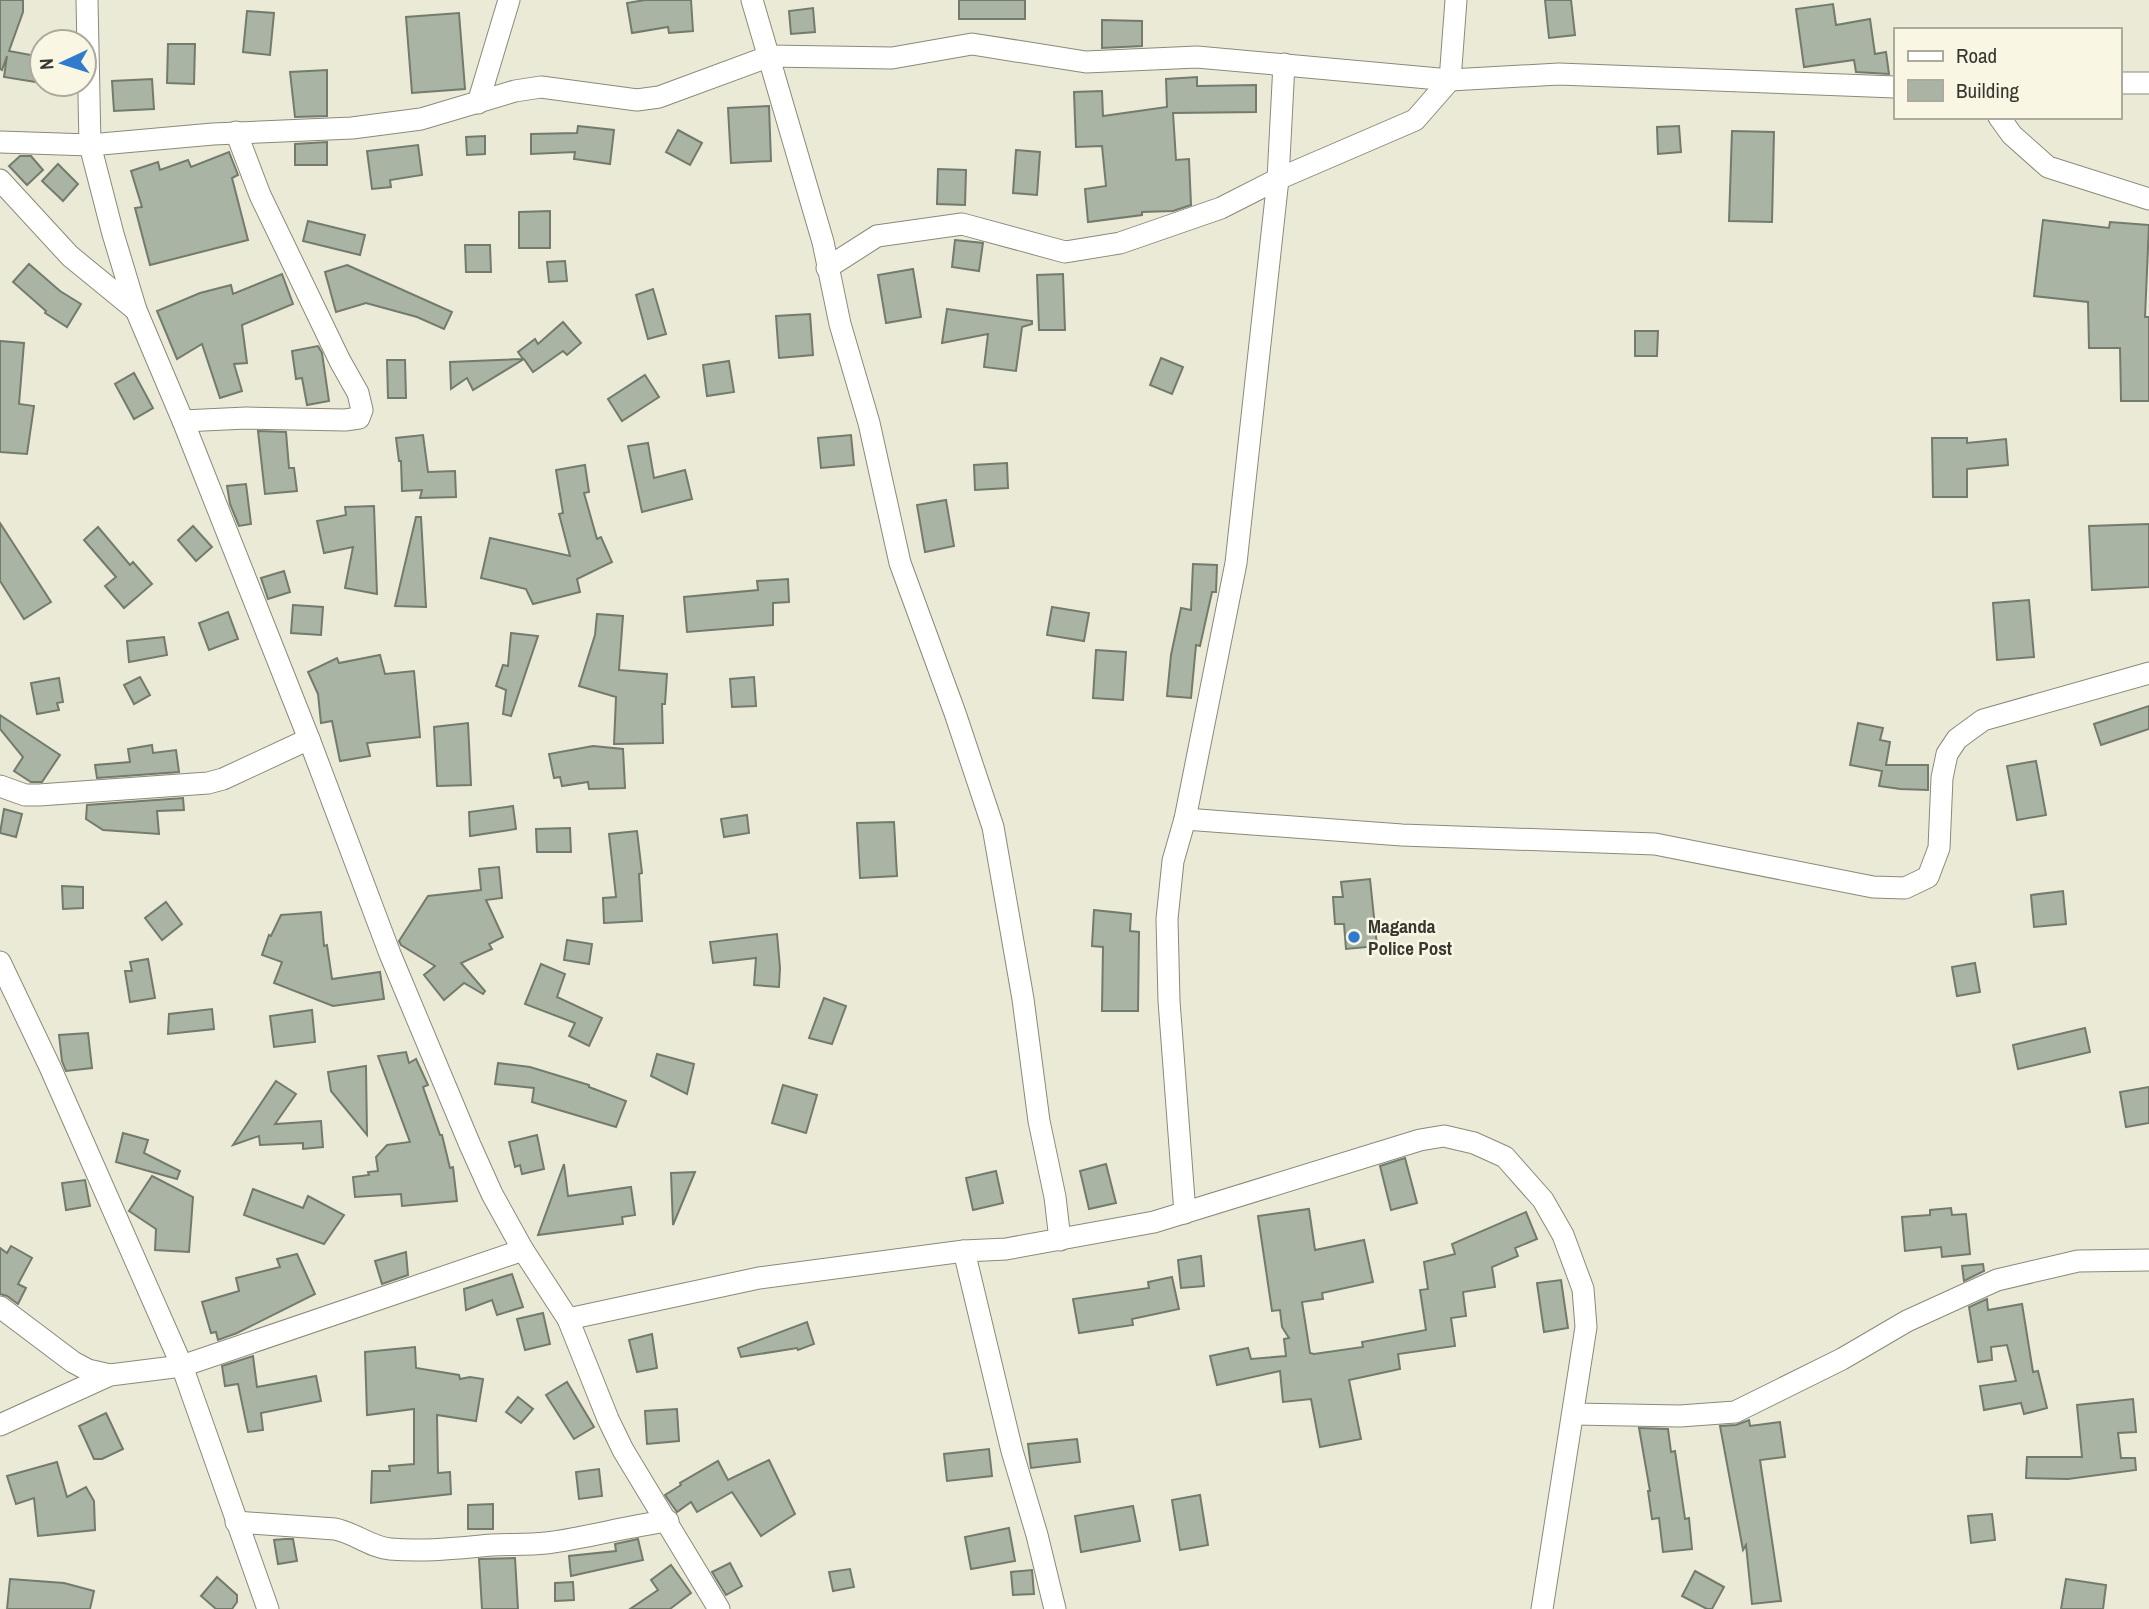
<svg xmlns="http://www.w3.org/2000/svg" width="2149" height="1609" font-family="'Archivo Narrow',sans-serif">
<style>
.building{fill:#aab4a4;stroke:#727b6c;stroke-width:2}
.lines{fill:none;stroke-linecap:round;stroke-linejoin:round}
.minor-casing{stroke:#8b8978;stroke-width:23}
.minor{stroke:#fff;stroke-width:21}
.poi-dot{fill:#307bcb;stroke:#f9f7e4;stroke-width:2.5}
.labels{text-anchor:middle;stroke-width:5;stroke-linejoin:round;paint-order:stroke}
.poi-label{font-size:19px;font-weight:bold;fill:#383730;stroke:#f9f7e4;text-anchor:start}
</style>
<rect width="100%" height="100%" fill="#ebead7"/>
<!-- building -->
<g class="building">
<path d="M0 0H23V12L9 51 42 57V83L4 77 7 56 2 70 0 69Z"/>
<path d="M645 0H691L693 31 669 33 668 27 632 33 627 3Z"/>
<rect x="959" y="0" width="66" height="19"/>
<path d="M1545 0H1571L1575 35 1549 38Z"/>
<path d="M1833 4 1836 25 1870 19 1875 54 1886 52 1889 74 1856 72 1854 60 1804 67 1796 9Z"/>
<path d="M813 8 815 32 791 34 789 11Z"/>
<path d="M247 11 274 13 270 55 243 52Z"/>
<path d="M459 13 465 89 412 93 406 17Z"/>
<path d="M1102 20 1142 21V46L1102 48Z"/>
<path d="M168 44H195L194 84 167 83Z"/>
<path d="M327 70V116L295 117 290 72Z"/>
<path d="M1197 77V86L1256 85V112L1173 113 1176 160 1189 159 1191 205 1173 211 1142 212V215L1088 222 1085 189 1106 186 1102 146 1076 147 1074 92 1102 91 1103 116 1167 107 1166 79Z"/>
<path d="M152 79 154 109 114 111 112 81Z"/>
<path d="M769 106 771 161 731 163 728 108Z"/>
<path d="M578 126 614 130 610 164 574 159 575 152 531 154V134L577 133Z"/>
<path d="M1679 126 1681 152 1658 154 1657 127Z"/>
<path d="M678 130 702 143 690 165 666 152Z"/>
<path d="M1732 131 1774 132 1772 222 1729 221Z"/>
<path d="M485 136V154L467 155 466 137Z"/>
<path d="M327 142V165H295V144Z"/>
<path d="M418 145 422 175 390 180 391 187 372 189 367 151Z"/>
<path d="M1016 150 1040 152 1037 195 1013 193Z"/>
<path d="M229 152 238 175 232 178 248 240 150 265 135 208 142 207 131 171 158 162 160 170 188 160 191 167Z"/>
<path d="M20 156H31L43 170 27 185 9 166Z"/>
<path d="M58 164 78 184 63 201 42 181Z"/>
<path d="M938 169 966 170 965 205 937 204Z"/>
<path d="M550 211V248H519V212Z"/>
<path d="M2043 220 2109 228 2110 222 2149 225 2145 317H2149V401H2121L2120 348H2089L2088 302 2034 296Z"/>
<path d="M308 221 365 235 360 255 303 241Z"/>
<path d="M955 240 983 243 979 271 952 267Z"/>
<path d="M465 245H490L491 272H466Z"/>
<path d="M565 261 567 281 549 282 547 262Z"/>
<path d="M29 264 60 291 81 304 67 327 45 313 46 311 13 282Z"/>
<path d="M347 265 452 312 444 329 417 317 366 303 336 312 325 272Z"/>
<path d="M913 269 921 317 886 323 878 275Z"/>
<path d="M282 274 293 304 242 325 247 363 234 364 242 391 220 398 202 344 177 359 157 311 200 293 231 285 233 294Z"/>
<path d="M1063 274 1065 330H1039L1037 275Z"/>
<path d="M653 289 666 334 648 339 636 295Z"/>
<path d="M947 309 1032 321V324L1022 327 1016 371 984 367 988 334 942 343Z"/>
<path d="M810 314 813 355 779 358 776 316Z"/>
<path d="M563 322 581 343 567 355 563 351 533 372 524 359 473 390 467 378 451 389 450 362 523 359 518 352 535 339 538 344Z"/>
<path d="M1635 331H1658L1657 356H1635Z"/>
<path d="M0 341 24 343 19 404 34 406 27 454 0 452Z"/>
<path d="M318 346 322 353 329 401 307 405 302 378 296 379 292 351Z"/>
<path d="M1161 358 1183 367 1172 394 1150 385Z"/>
<path d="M387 360H405L406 398H388Z"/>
<path d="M729 361 734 392 707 396 703 365Z"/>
<path d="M134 373 153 408 134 419 115 384Z"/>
<path d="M645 375 659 397 622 421 608 399Z"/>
<path d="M258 431 286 432 289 468H294L297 491 265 494Z"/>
<path d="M423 435 428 472 455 471 456 497 420 498 422 490 402 491 401 461H399L396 438Z"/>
<path d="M851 435 854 465 821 468 818 438Z"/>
<path d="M1932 438H1967V443L2006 439 2008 465 1967 469V497H1933Z"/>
<path d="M648 443 654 478 685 470 692 499 642 512 628 446Z"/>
<path d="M1007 463 1008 488 975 490 974 465Z"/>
<path d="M585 465 589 492 584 493 597 539 601 537 612 562 577 579 580 592 533 604 526 589 481 578 490 538 570 556 559 514 563 513 556 470Z"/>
<path d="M246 484 251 524 239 526 230 504 227 486Z"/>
<path d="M946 500 954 546 925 552 917 505Z"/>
<path d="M374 506 377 594 345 588 353 547 324 553 317 521 346 515 345 507Z"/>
<path d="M416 517H421L426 607 395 606Z"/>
<path d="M0 523 51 602 24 619 0 581Z"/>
<path d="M2149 524V587L2092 590 2089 526Z"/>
<path d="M193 526 212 547 196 561 178 540Z"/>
<path d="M98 527 130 565 133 562 152 584 124 608 105 586 116 577 84 540Z"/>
<path d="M1193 564 1217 565 1216 592H1212L1200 646 1196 645 1191 698 1167 696 1171 655 1181 608 1191 610Z"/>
<path d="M284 571 290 592 268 599 261 578Z"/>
<path d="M788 579 789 602 773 603V625L687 632 684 597 758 590 757 581Z"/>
<path d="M2029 600 2034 657 1997 660 1993 603Z"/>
<path d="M293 605 323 607 321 635 291 633Z"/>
<path d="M1052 607 1089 613 1084 641 1047 635Z"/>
<path d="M228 612 238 639 209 650 199 623Z"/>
<path d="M597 614 623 616 619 670 667 674 665 704H662L663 743 614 744 616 697 579 686 595 635Z"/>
<path d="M511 633 538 636 511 716 503 714 506 690 496 686 503 665 508 666Z"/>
<path d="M164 637 167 655 129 662 127 641Z"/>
<path d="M1096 650 1126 652 1123 700 1093 698Z"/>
<path d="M380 655 385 674 414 671 420 737 367 743 370 756 340 761 332 721 321 723 318 694 308 672 337 658 339 663Z"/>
<path d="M140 677 150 695 134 704 124 685Z"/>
<path d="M754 677 756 706 732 707 730 679Z"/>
<path d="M59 678 63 702 57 703 59 710 37 714 31 683Z"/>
<path d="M2149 706V729L2101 745 2094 724Z"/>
<path d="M0 715 60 755 42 782H31L14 771 23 757 0 729Z"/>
<path d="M468 723 471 785 437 786 434 727Z"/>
<path d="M1858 723 1883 728 1880 740 1890 742 1886 765H1928V790L1900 789 1879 786 1882 771 1850 765Z"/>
<path d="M152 745 153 753 176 750 179 772 97 778 95 765 130 762 128 749Z"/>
<path d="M593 746 623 749 625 788 589 789 588 782 562 786 560 777 554 778 549 754Z"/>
<path d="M2036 761 2046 815 2017 820 2007 766Z"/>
<path d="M183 798 184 810 157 811 159 834 103 830 86 819 87 805Z"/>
<path d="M513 806 516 829 470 836 469 812Z"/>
<path d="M4 809 22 814 16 837 0 833Z"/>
<path d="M747 815 749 833 724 837 721 819Z"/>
<path d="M894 822 897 876 860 878 857 823Z"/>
<path d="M570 828 571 852H537L536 829Z"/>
<path d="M637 831 642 873 639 874 642 921 604 923 603 898 616 897 609 834Z"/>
<path d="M499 867 502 898 486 900 503 937 489 944 492 949 461 963 485 991 483 994 464 983 444 1000 424 975 435 966 401 945 399 941 428 896 481 890 479 869Z"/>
<path d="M1370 879 1377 946 1346 949 1344 924H1335L1333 897H1343L1341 882Z"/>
<path d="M62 886 83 887V908L63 909Z"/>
<path d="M2063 891 2066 924 2034 927 2031 895Z"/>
<path d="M166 902 182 924 162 940 145 918Z"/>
<path d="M1094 910 1131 914 1130 931 1139 932 1138 1011H1102L1103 947 1092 946Z"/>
<path d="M321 912 324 946 327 945 332 979 380 972 384 999 333 1006 274 983 282 962 262 955 269 935 271 936 281 915Z"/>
<path d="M777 934 780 968 779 987 754 985 756 958 713 963 710 942Z"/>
<path d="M567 940 592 944 589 964 564 960Z"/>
<path d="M148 959 155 998 130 1002 125 971H132L130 962Z"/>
<path d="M1975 963 1980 992 1957 996 1952 967Z"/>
<path d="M541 964 565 974 557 997 602 1018 589 1046 569 1036 575 1023 525 1004Z"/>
<path d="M824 998 846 1006 832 1044 809 1038Z"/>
<path d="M212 1009 214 1029 168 1034 169 1014Z"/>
<path d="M312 1010 315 1042 274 1047 270 1016Z"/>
<path d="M2085 1028 2090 1052 2018 1069 2013 1045Z"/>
<path d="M88 1033 92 1068 66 1071 62 1061 59 1035Z"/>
<path d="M406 1052 409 1063 416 1059 428 1085 423 1087 440 1135H442L450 1168 453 1167 457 1201 402 1206 401 1194 355 1197 353 1177 369 1175 368 1172 378 1171 376 1157 387 1145 410 1142 378 1056Z"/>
<path d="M657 1054 694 1064 687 1094 651 1076Z"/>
<path d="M498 1063 530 1067 589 1085V1087L626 1101 616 1127 532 1102 534 1088 495 1084Z"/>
<path d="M366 1066 367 1135 331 1091 328 1072Z"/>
<path d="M276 1081 296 1094 275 1124 321 1121 323 1147 303 1149V1143L260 1145 259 1136 233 1145Z"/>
<path d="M783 1085 817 1095 806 1133 772 1123Z"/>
<path d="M2149 1087V1123L2126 1127 2120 1092Z"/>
<path d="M123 1133 148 1140 144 1153 180 1171 177 1179 116 1162Z"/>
<path d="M537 1135 544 1169 522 1174 520 1165 515 1167 509 1142Z"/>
<path d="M1405 1158 1417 1203 1391 1210 1380 1166Z"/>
<path d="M564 1164 568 1196 631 1187 635 1215 622 1217 623 1224 538 1235Z"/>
<path d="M1106 1164 1116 1203 1089 1209 1080 1171Z"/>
<path d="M996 1171 1003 1203 973 1210 966 1178Z"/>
<path d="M695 1172 673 1225 671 1173Z"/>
<path d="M152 1176 193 1197 189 1252 155 1250 156 1229 129 1211Z"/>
<path d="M85 1180 90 1206 66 1210 62 1183Z"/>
<path d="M253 1189 303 1208 308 1196 344 1215 324 1244 244 1215Z"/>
<path d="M1951 1208 1952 1215 1966 1214 1970 1254 1942 1257 1941 1247 1905 1251 1902 1217 1930 1215V1210Z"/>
<path d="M1309 1209 1315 1250 1364 1240 1373 1282 1322 1293 1323 1299 1302 1302 1310 1353 1314 1354 1363 1347 1362 1342 1426 1330 1420 1290 1428 1289 1424 1262 1455 1254 1452 1244 1526 1212 1537 1239 1515 1248 1518 1256 1492 1267 1495 1287 1463 1292 1466 1316 1451 1318 1455 1346 1398 1354 1400 1369 1349 1380 1361 1439 1320 1447 1311 1399 1283 1402 1280 1371 1217 1385 1210 1356 1248 1348 1251 1359 1286 1356 1284 1339 1289 1338 1282 1327 1280 1310 1272 1311 1258 1216Z"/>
<path d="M11 1246 32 1258 18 1284 26 1288 18 1304 7 1296 0 1294V1248L7 1253Z"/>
<path d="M406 1252 408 1275 382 1284 375 1261Z"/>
<path d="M297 1254 315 1294 237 1333 218 1340 216 1332 211 1333 202 1302 239 1291 236 1278 280 1267 277 1259Z"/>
<path d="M1201 1256 1204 1286 1181 1288 1178 1260Z"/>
<path d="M1983 1264 1984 1271 1964 1281 1962 1266Z"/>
<path d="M512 1274 523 1307 497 1315 492 1300 466 1310 464 1289Z"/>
<path d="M1172 1277 1179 1309 1132 1319 1133 1325 1079 1333 1073 1299 1149 1288 1148 1282Z"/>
<path d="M1561 1280 1568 1328 1544 1332 1537 1283Z"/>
<path d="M1987 1299 1988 1310 2022 1304 2033 1372 2038 1371 2047 1408 2024 1414 2021 1403 1984 1410 1980 1386 2016 1381 2007 1345 1991 1347 1992 1360 1978 1362 1969 1307Z"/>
<path d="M543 1313 550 1344 525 1350 517 1319Z"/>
<path d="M807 1322 814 1344 798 1350 797 1348 741 1357 738 1348Z"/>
<path d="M652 1334 657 1368 637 1372 629 1340Z"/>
<path d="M415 1347 416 1368 459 1375 460 1379 470 1377 483 1379 476 1421 437 1415 438 1473 450 1472 451 1494 371 1503 372 1471H390L389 1466 414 1464V1409L367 1415 365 1352Z"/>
<path d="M253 1356 257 1387 316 1376 321 1401 261 1413 263 1430 248 1432 238 1384 225 1386 222 1366Z"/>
<path d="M567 1382 594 1427 574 1439 546 1395Z"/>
<path d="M518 1397 533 1409 521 1423 506 1412Z"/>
<path d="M2133 1399 2136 1432 2118 1433 2121 1458H2135L2136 1470 2068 1479 2026 1478 2027 1457H2082L2077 1405Z"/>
<path d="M677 1409 679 1441 647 1444 645 1411Z"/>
<path d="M106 1413 123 1449 102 1459H94L79 1426Z"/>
<path d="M1749 1420 1750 1426 1780 1422 1785 1457 1760 1460 1781 1601 1752 1604 1746 1545 1743 1550 1720 1426 1736 1425Z"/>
<path d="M1639 1428 1668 1429 1671 1452 1675 1451 1685 1519 1689 1518 1692 1549 1663 1552 1659 1518 1652 1519 1648 1491H1650Z"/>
<path d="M1077 1439 1080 1462 1031 1468 1028 1444Z"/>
<path d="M989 1449 992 1476 947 1481 944 1454Z"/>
<path d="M769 1460 795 1514 761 1536 732 1492 697 1512 691 1502 677 1512 665 1495 681 1485 680 1483 718 1461 728 1480Z"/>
<path d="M57 1462 67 1497 86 1487 94 1501 95 1530 38 1536 34 1498 16 1504 7 1476Z"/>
<path d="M599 1469 602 1496 579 1499 576 1472Z"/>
<path d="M1200 1495 1208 1545 1180 1550 1172 1500Z"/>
<path d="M493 1504V1529H468V1505Z"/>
<path d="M1133 1506 1140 1541 1081 1552 1075 1516Z"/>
<path d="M1992 1514 1995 1540 1971 1543 1968 1516Z"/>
<path d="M1009 1528 1015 1561 971 1569 965 1537Z"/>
<path d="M285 1539H293L297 1561 278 1564 274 1540Z"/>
<path d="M638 1539 643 1560 571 1576 569 1556 616 1551 615 1544Z"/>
<path d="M515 1558 518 1609H482L479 1559Z"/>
<path d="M730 1563 742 1586 726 1595 712 1572Z"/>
<path d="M671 1565 691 1593 670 1609H630L658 1590 651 1580Z"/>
<path d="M850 1569 854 1587 833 1591 829 1572Z"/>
<path d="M1032 1570 1034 1594 1013 1595 1011 1572Z"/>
<path d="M1695 1571 1724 1587 1712 1609H1707L1682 1596Z"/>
<path d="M217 1577 237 1595V1602L232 1609H216L201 1596Z"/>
<path d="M10 1579 64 1583 94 1591 90 1609H7Z"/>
<path d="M2066 1579 2106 1585 2103 1609H2061Z"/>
<path d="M573 1582 574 1600 555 1601V1583Z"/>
</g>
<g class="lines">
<!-- minor casing -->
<g class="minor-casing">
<g id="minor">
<path d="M87 0 90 145 113 234 136 310 183 421 309 739 390 954 470 1145 492 1194 523 1250 568 1319 608 1419 623 1450 719 1609"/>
<path d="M752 0 823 242 840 324 869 423 900 563 955 713 993 827 1023 999 1039 1121 1055 1197 1060 1240"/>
<path d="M1456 0 1450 80 1559 74 1895 87"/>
<path d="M2119 83H2149"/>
<path d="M478 103 509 0"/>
<path d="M1999 117 2012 135 2048 167 2149 199"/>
<path d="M0 142 90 145 213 134 352 128 421 119 515 91 541 87 637 100 659 97 770 56 892 58 972 44 1086 62 1197 57 1450 80"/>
<path d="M0 180 70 256 136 310"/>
<path d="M827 268 877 236 962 224 1065 252 1120 243 1221 208 1278 179 1415 120 1450 80"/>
<path d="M183 421 246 418 345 420 359 418 362 410 358 393 340 361 260 195 236 132"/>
<path d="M0 786 25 795H39L208 783 223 779 309 739"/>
<path d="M1185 819 1402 835 1655 844 1873 887 1905 888 1928 877 1939 848 1942 778 1947 754 1957 739 1983 720 2149 673"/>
<path d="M0 962 50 1067 182 1366 268 1609"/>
<path d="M1185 1213 1169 1001 1167 919 1173 861 1185 819 1236 563 1278 179 1284 64"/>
<path d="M964 1251 1012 1451 1037 1535 1055 1609"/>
<path d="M0 1307 73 1362 88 1370 110 1375"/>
<path d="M568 1319 759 1278 964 1251 1006 1249 1154 1222 1420 1140 1444 1136 1474 1143 1505 1157 1543 1200 1563 1235 1583 1289 1586 1327 1542 1609"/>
<path d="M1574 1414 1680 1416 1735 1412 1842 1359 1907 1321 1997 1280 2078 1261 2149 1260"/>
<path d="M0 1425 110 1375 182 1366 523 1250"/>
<path d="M236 1522 335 1529C355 1533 370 1547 390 1549 426 1552 457 1548 492 1545 510 1544 528 1545 546 1543 587 1538 627 1526 668 1521"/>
</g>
</g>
<!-- minor -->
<use href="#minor" class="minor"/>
</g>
<!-- markers -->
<circle class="poi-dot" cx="1354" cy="937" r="7"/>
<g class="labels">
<!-- poi labels -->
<g class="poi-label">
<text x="1368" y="933">Maganda<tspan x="1368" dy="22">Police Post</tspan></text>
</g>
</g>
<!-- legend -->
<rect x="1894" y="28" width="228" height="91" fill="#f9f7e4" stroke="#acaa9c" stroke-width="2"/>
<rect x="1908" y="51" width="35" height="10" fill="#ffffff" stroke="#acaa9c" stroke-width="2"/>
<text x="1956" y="63" font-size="21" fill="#383730">Road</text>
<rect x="1908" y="80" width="35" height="21" fill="#aab4a4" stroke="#acaa9c" stroke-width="2"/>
<text x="1956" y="98" font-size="21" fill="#383730">Building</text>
<!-- north arrow -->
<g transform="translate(63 63) rotate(266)"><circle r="33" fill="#f9f7e4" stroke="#acaa9c" stroke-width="2"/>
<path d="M0-5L12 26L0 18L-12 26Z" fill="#307bcb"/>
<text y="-10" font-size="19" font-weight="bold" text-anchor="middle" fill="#383730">N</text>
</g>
</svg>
